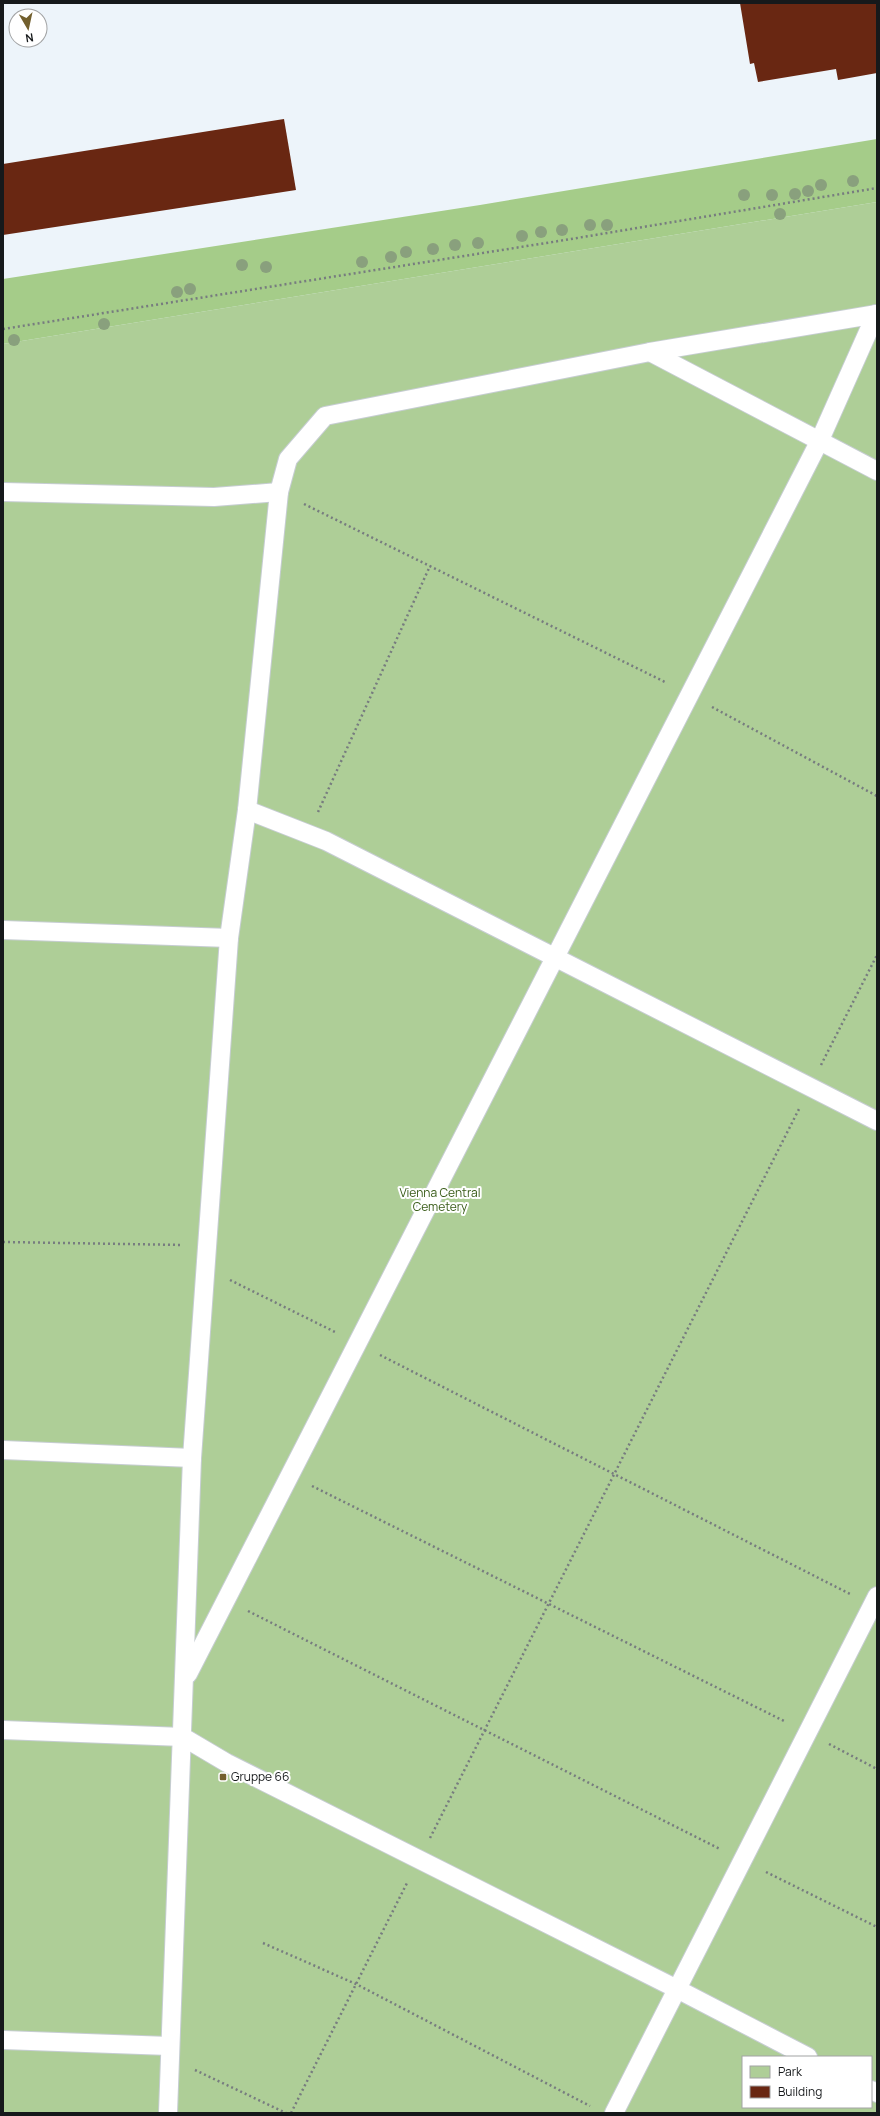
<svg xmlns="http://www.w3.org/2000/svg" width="880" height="2116" font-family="Manrope,sans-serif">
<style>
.green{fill:#aece97;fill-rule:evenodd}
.forest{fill:#a5cc89}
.building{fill:#692712}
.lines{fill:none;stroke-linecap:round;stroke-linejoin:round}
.lane-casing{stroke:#c6cdd2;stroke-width:20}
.path{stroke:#777c7f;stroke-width:2.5;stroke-dasharray:2 3;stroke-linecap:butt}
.lane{stroke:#fff;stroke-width:18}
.tree{fill:#89a07d}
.poi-dot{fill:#725f2d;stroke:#fff;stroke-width:1.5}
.labels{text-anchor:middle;stroke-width:4;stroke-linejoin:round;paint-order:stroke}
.park-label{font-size:12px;fill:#385b17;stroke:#fff}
.poi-label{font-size:12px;fill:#16191b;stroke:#fff;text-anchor:start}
</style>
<rect width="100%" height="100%" fill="#edf4fa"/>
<!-- green -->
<path class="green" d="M877 202V2113H3V344ZM743 2057H871V2107H743Z"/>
<!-- forest -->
<path class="forest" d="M877 139V202L3 344V279L480 205Z"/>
<!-- building -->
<g class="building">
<path d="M740 3H877V73L838 80 836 69 758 82 754 63 750 64Z"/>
<path d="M284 119 296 190 3 235V164Z"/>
</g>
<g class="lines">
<!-- lane casing -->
<g class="lane-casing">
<g id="lane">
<path d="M650 352 877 471"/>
<path d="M3 492 214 497 279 492"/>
<path d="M247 810 326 841 877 1121"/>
<path d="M3 930 229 938"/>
<path d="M3 1450 192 1458"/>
<path d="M188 1674 819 442 876 314"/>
<path d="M3 1730 183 1737 227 1763 677 1989 808 2057"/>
<path d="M3 2040 169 2046"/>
<path d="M871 2090 877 2093"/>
<path d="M168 2113 192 1458 229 938 247 810 279 492 288 459 325 416 650 352 877 314"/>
<path d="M614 2113 877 1596"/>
</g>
</g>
<!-- path -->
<g class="path">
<path d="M3 329 565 240 877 188"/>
<path d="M304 504 667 683"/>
<path d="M712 707 877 796"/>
<path d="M318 812 430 566"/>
<path d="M821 1065 877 955"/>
<path d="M3 1242 183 1245"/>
<path d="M230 1280 335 1332"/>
<path d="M380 1355 850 1594"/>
<path d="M312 1486 784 1721"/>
<path d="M248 1611 720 1849"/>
<path d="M829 1744 877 1769"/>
<path d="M430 1838 799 1109"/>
<path d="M766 1872 877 1927"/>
<path d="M263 1943 356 1984 590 2106"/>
<path d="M195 2070 286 2113"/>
<path d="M291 2113 408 1881"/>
</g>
<!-- lane -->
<use href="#lane" class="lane"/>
</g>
<!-- trees -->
<g class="tree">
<circle cx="853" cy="181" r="6"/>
<circle cx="821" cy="185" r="6"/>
<circle cx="808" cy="191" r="6"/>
<circle cx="795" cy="194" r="6"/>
<circle cx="744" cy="195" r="6"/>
<circle cx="772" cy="195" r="6"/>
<circle cx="780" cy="214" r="6"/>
<circle cx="590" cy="225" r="6"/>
<circle cx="607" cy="225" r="6"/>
<circle cx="562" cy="230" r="6"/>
<circle cx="541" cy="232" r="6"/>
<circle cx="522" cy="236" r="6"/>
<circle cx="478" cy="243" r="6"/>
<circle cx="455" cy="245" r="6"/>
<circle cx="433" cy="249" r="6"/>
<circle cx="406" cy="252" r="6"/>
<circle cx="391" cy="257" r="6"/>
<circle cx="362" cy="262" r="6"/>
<circle cx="242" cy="265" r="6"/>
<circle cx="266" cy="267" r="6"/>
<circle cx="190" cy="289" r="6"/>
<circle cx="177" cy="292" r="6"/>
<circle cx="104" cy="324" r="6"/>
<circle cx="14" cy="340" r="6"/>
</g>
<!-- markers -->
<rect class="poi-dot" x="219" y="1773" width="8" height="8" rx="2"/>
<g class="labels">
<!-- park labels -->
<g class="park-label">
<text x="440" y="1197">Vienna Central<tspan x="440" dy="14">Cemetery</tspan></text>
</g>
<!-- poi labels -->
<g class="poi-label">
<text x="231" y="1781">Gruppe 66</text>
</g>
</g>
<!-- border -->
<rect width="880" height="2116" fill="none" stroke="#16191b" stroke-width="8"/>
<!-- legend -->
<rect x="742" y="2056" width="130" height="52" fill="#ffffff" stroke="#a2a3a4"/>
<rect x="750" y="2066" width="20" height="12" fill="#aece97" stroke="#a2a3a4"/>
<text x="778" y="2076" font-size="12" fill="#16191b">Park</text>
<rect x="750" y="2086" width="20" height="12" fill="#692712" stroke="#a2a3a4"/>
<text x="778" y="2096" font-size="12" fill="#16191b">Building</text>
<!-- north arrow -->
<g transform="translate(28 28) rotate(171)"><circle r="19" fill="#ffffff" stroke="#a2a3a4"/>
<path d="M0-3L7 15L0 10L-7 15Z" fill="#725f2d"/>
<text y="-6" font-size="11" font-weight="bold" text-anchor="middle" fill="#16191b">N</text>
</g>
</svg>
